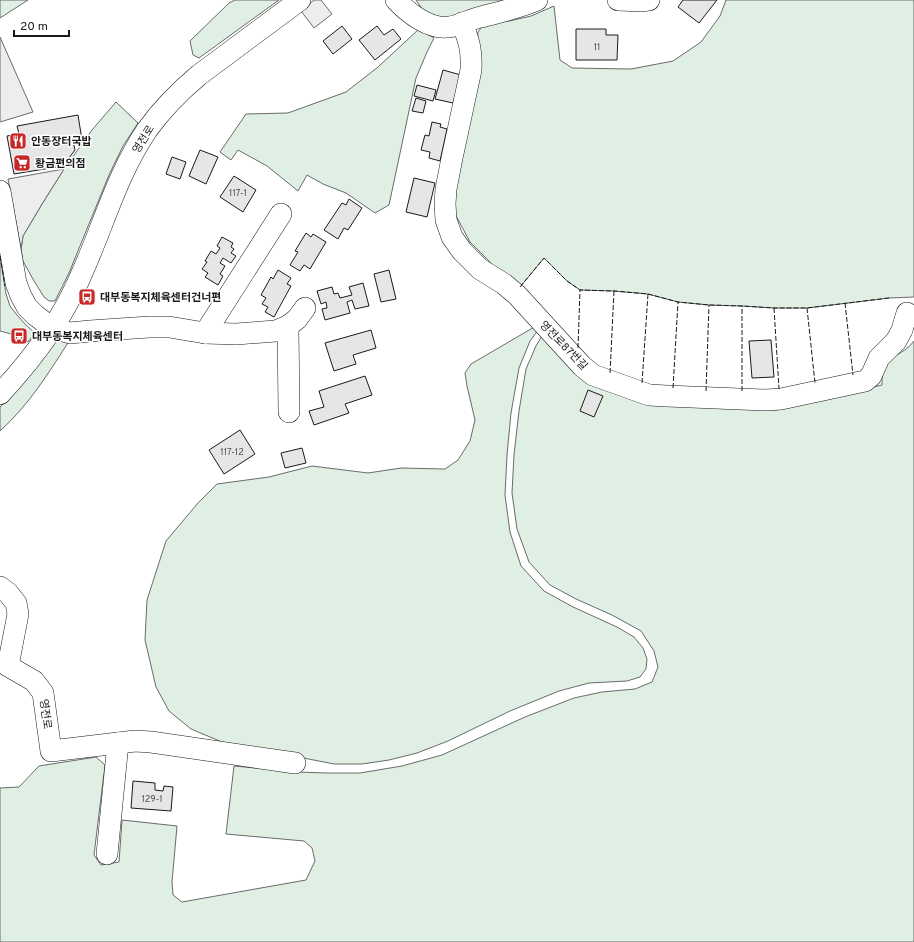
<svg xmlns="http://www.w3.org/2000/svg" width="914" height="942" font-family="Overpass,'Noto Sans KR',sans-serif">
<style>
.green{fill:#e0efe3;stroke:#6a6a6a}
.parking{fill:#ededed;stroke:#6a6a6a}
.building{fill:#e6e6e6;stroke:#1a1a1a}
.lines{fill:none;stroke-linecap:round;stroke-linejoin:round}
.minor-casing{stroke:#1a1a1a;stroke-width:22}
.minor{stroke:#fff;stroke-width:21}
.fence{stroke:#1a1a1a;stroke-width:1;stroke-dasharray:5 2;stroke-linecap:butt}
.labels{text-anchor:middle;stroke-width:3;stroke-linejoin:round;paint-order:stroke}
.number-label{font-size:9px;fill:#4d4d4d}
.street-label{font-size:11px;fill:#1a1a1a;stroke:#fff}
.poi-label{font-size:11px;font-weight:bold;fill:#1a1a1a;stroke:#fff;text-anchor:start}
</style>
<rect width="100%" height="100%" fill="#fff"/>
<!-- green -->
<g class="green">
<path d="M0 0H28L0 18Z"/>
<path d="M235 0H279L199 58 193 55 190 41 229 3Z"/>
<path d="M416 0H506L452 21 424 12Z"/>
<path d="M726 0H914V297L889 298 807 308H774L742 306 709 305 678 302 648 294 614 291 580 290 567 281 544 258 520 287 495 267 470 242 454 212V184L477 45 478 32 484 24 509 21 531 16 554 6 560 60 572 68 631 69 673 61 701 42 720 16Z"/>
<path d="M419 29 434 38 427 52 416 78 389 205 375 213 346 193 323 184 307 175 298 191 267 166 238 150 231 160 220 152 246 114 288 113 346 92 378 67Z"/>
<path d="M116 102 138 123 123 146 109 175 69 273 55 301H49L44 297 34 281 23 261 21 249 23 236 42 204 64 169 92 130Z"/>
<path d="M0 256 6 294 10 306 17 315 25 324 35 333 28 342 15 335 0 331Z"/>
<path d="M536 326 539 329 530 341 519 368 511 413 507 455 505 495 510 532 521 566 544 591 573 607 617 627 634 637 643 648 647 659 646 669 640 677 627 681 589 683 559 691 510 711 448 741 417 753 389 760 362 764H334L222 742 191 729 169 711 156 687 145 640 147 600 166 541 198 503 217 484 269 477 312 466 368 473 401 468 445 469 458 460 470 441 475 420 467 386 465 373 471 364Z"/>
<path d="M543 334 579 376 776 410 882 385C882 381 882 376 883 372 888 355 905 354 914 341V942H0V788L19 787 39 766 96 757 105 765 94 855 101 865 119 862 122 820 177 826 172 882 173 895 182 902 306 880 315 861 312 848 304 841 226 834 234 766 297 772 326 773H360L402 766 442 755 525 717 574 698 602 692 635 689 652 682 658 667 654 651 641 631 612 615 576 599 550 585 529 562 517 529 512 493 514 455 519 411 526 369 536 346Z"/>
<path d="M58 335 71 338C50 371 29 405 0 431V407L25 380Z"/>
</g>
<!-- parking -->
<g class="parking">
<path d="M314 0H321L332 14 314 28 301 11Z"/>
<path d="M0 37 33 112 0 122Z"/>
<path d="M64 169 42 204 23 236 21 249 8 179Z"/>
</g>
<!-- building -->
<g class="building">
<path d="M683 0H717L699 23 678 7Z"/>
<path d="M342 26 352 39 333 54 323 41Z"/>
<path d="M377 26 384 35 393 29 401 39 375 60 359 40Z"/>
<path d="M576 29H606V35H618L617 60H576Z"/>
<path d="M443 70 461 75 453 103 435 99Z"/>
<path d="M417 85 436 90 433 101 414 96Z"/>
<path d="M416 98 426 101 423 113 412 111Z"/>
<path d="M78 115 82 140 73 141 75 150 63 166 14 174 7 136 19 134 17 126Z"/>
<path d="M432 122 441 124 440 127 447 129 440 161 429 158 430 152 421 150 425 135 429 136Z"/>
<path d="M200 150 218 157 206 184 189 176Z"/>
<path d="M172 157 186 162 180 179 166 174Z"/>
<path d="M234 176 256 190 243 212 220 197Z"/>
<path d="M414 178 435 183 427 217 406 212Z"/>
<path d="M349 199 362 208 348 230 344 228 338 239 324 230 342 203 346 205Z"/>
<path d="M306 233 311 237 313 234 326 242 310 269 304 265 300 271 290 265 298 252 295 251Z"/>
<path d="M222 237 233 243 231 247 234 249 231 253 236 256 231 263 223 258 220 263 225 266 220 274 223 276 218 285 205 277 208 273 202 269 207 262 205 261 211 251 216 254 220 248 217 246Z"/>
<path d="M278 270 291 278 287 284 291 286 274 317 265 312 268 307 262 304 266 298 261 295 271 277 273 279Z"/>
<path d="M389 270 396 299 381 302 374 274Z"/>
<path d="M363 283 369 306 355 309 352 300 347 302 350 313 325 320 322 309 327 308 326 302 321 304 317 291 332 287 334 294 338 293 340 298 352 295 349 287Z"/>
<path d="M371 330 376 348 353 355 356 364 334 371 325 343Z"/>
<path d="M771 340 774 377 752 378 749 341Z"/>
<path d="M365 376 372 395 345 404 349 413 314 425 309 411 324 407 319 391Z"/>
<path d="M588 390 603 396 594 417 580 411Z"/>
<path d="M240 430 255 454 224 474 209 450Z"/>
<path d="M302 448 306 463 285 468 281 453Z"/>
<path d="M133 781 155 783V790L163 791 164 786 173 787 171 811 131 808Z"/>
</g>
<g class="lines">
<!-- minor casing -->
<g class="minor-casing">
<g id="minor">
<path d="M396 0C408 13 430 30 449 27 460 26 470 19 481 17 500 12 519 8 537 0"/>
<path d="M618 0 643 1 649 0"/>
<path d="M462 23C469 41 472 50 471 70L452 158 446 189 445 204 446 220 452 237 462 251 480 269 504 284 517 295 582 366 593 375 649 395 667 396 766 400 781 399 865 381 871 376 879 358 896 341 902 330 907 313"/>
<path d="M0 191 16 283 21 296 27 307 35 315 52 328 70 333 90 331 149 327H169L205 333 236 334 276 331 288 326 297 319 305 308"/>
<path d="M288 326 289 412"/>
<path d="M205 333 281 214"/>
<path d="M0 394C24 368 50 335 67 304 98 248 111 183 147 130 162 109 180 91 199 75L300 0"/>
<path d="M0 587 8 593 16 603 18 614 8 666 34 681 43 693 51 751 135 741 151 742 295 763"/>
<path d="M107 854 118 743"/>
</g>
</g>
<!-- minor -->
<use href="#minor" class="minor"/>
<!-- fence -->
<g class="fence">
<path d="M0 256 5 286"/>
<path d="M520 287 544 258 567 281 580 290 614 291 648 294 678 302 709 305 742 306 774 308H807L889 298"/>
<path d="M845 303 853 375"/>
<path d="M774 308 779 389"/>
<path d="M807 308 815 383"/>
<path d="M578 348 580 290"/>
<path d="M610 373 614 291"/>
<path d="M642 383 648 294"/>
<path d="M673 388 678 302"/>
<path d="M706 391 709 305"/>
<path d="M742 391V306"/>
</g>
</g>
<!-- icons -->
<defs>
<g id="restaurant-square" transform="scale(0.9)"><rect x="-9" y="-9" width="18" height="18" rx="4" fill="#c62828" stroke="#fff"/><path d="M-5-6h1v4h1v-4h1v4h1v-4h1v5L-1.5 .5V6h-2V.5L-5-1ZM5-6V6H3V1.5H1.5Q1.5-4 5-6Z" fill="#fff"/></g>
<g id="supermarket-square" transform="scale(0.9)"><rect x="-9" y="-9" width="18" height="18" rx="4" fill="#c62828" stroke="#fff"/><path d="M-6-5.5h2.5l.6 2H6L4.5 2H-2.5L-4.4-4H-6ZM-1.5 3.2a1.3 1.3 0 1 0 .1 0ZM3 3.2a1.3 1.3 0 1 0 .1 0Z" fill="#fff"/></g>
<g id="bus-square" transform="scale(0.9)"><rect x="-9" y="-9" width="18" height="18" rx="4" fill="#c62828" stroke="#fff"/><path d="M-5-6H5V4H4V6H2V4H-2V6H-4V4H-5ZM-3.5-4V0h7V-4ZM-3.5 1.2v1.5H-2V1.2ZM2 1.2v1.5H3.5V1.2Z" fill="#fff"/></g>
</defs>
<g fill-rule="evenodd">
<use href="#restaurant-square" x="18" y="141"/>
<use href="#supermarket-square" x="22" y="163"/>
<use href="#bus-square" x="87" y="297"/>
<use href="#bus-square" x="19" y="336"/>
</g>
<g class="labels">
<!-- number labels -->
<g class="number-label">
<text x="597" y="50">11</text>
<text x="238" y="196">117-1</text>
<text x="232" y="455">117-12</text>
<text x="152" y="802">129-1</text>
</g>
<!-- street labels -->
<g class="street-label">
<text transform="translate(143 139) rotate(-58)" y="4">영전로</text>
<text transform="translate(564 345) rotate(46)" y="4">영전로87번길</text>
<text transform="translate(46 714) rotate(82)" y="4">영전로</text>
</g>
<!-- poi labels -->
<g class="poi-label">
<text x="31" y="145">안동장터국밥</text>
<text x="35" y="167">황금편의점</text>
<text x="100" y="301">대부동복지체육센터건너편</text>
<text x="32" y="340">대부동복지체육센터</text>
</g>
</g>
<!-- scale -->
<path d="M14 30v6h55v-6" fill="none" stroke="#1a1a1a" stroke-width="2"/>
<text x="20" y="30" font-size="12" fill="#1a1a1a" stroke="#ffffff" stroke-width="3" paint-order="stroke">20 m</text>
</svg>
